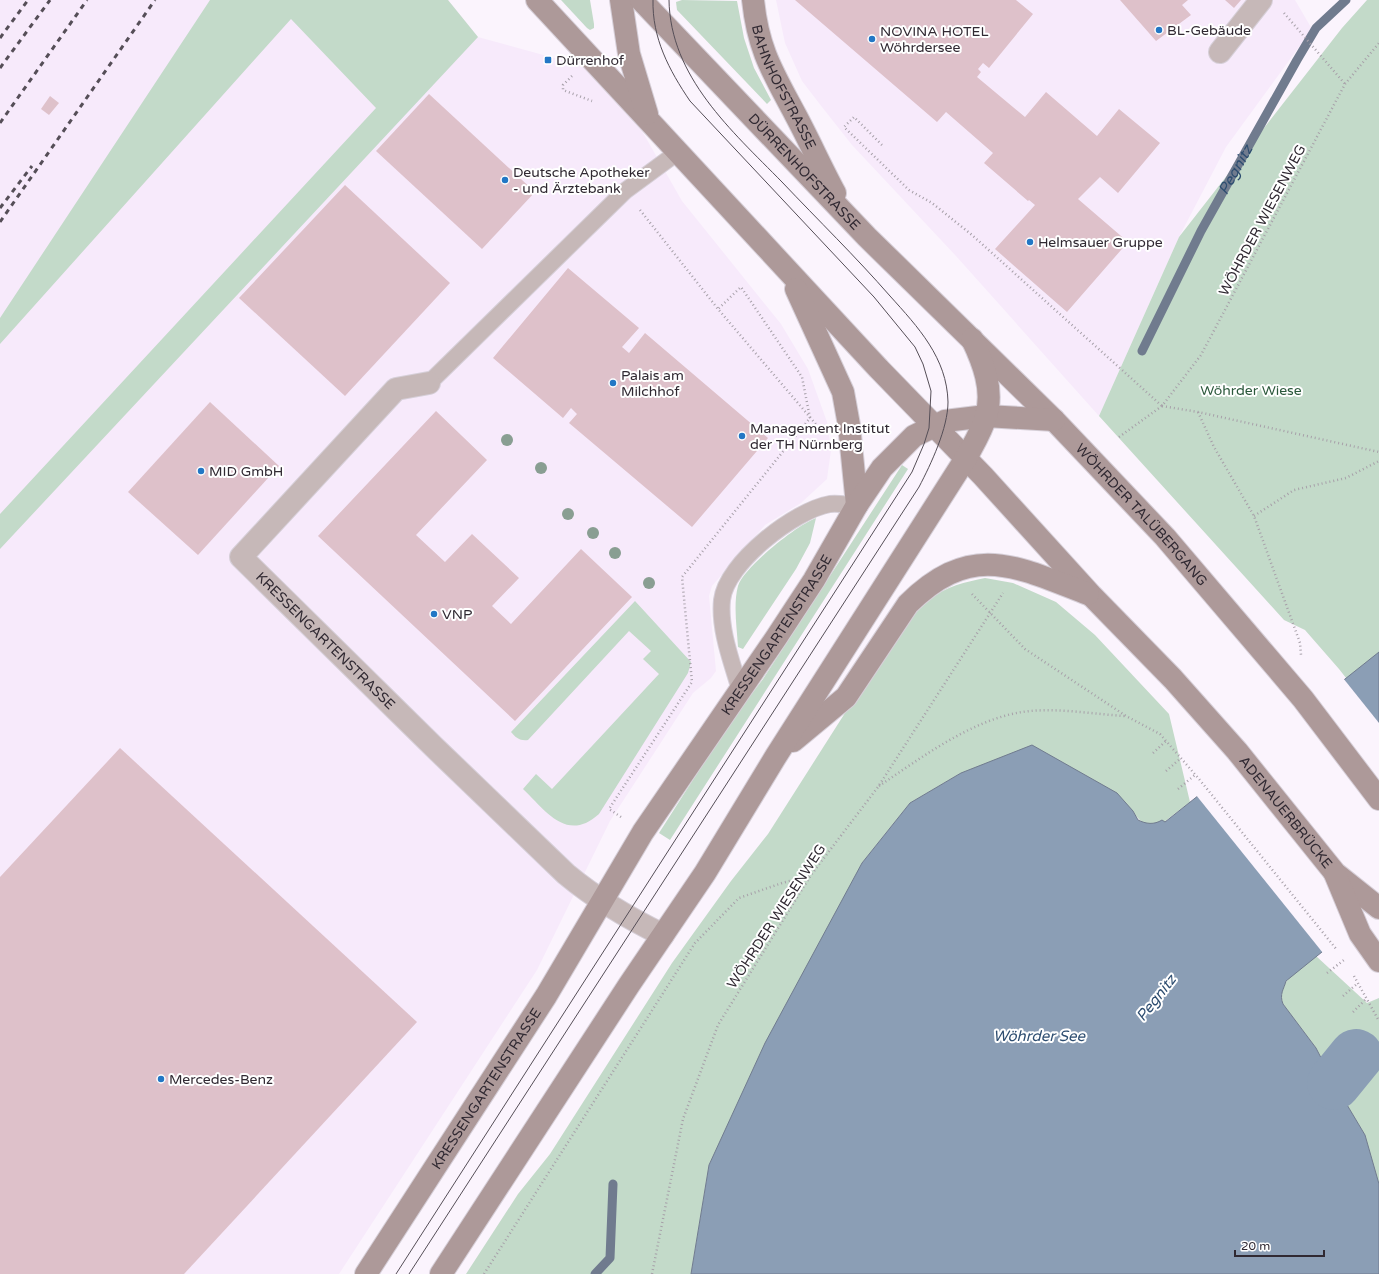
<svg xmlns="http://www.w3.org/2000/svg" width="1379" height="1274" font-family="'Varela Round',sans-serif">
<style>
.built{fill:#f7eafb}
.green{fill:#c3dac9}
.water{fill:#8b9eb5;stroke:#707b8e}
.pier{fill:#fbf4fd}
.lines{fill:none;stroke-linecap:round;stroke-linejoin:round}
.stream{stroke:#707b8e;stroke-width:9}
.river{stroke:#8b9eb5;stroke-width:54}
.building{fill:#dec1ca}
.lane-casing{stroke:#d6cfd8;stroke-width:18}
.street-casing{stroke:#d6cfd8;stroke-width:24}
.secondary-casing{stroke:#d6cfd8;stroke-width:24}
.path{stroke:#a7a0a9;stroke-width:2.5;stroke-dasharray:1 3;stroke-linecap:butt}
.lane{stroke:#c6b8b8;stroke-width:16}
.street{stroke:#c6b8b8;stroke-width:22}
.secondary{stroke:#ad9999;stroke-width:22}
.tram{stroke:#554e57;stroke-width:1}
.rail{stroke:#554e57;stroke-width:3;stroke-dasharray:5 5;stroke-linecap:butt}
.tree{fill:#899e92}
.poi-dot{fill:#2277c5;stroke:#fff;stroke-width:1.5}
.labels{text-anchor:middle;stroke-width:4;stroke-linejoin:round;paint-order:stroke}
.poi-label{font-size:14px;fill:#302932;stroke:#fff;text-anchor:start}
.street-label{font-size:14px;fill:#302932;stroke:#fff}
.park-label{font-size:14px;fill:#2b583b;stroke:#fff}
.water-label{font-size:15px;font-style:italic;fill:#2d4d70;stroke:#fff}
</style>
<rect width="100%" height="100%" fill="#fbf4fd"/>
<!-- built -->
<g class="built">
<path d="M0 0H448L478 37 587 67 634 117 682 201 781 324 808 369 827 422 831 450 827 479 801 503 765 525 712 586 709 596 716 671 711 678 693 693 610 821 537 970 339 1274H0Z"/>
<path d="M776 0H1295L1312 29 1226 147 1179 237 1099 416 956 256 852 145 822 107 802 81 785 43Z"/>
</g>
<!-- green -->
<g class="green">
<path d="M210 0H448L478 37 0 549V514L376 108 291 19 0 344V318Z"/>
<path d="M561 0H590L594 24V28L590 30 587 28Z"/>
<path d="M682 0 737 1 744 38 754 68 771 100 767 104 677 10 676 2Z"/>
<path d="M1367 0H1379V720L1339 669 1305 630 1284 620 1099 416 1179 237 1342 28Z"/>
<path d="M902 465 908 469 670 840 659 833 728 725 763 679Z"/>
<path d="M816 518 810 543 796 569 743 649 738 647C737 628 733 605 738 586 744 567 797 525 816 518Z"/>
<path d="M985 578 1013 583 1056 602 1095 635 1169 714 1190 802 1164 822 1162 820C1149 828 1140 824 1133 811L961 773 910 803 862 863 709 1165 691 1274H466L518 1194 550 1154 672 963 731 881 768 834 901 625C912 617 920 608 930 600 945 586 966 582 985 578Z"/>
<path d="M635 601 691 662 688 673 599 814C567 843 546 811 523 789L536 774 552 789 659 674 643 659 651 651 629 631 528 740C520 741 516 738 511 732Z"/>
<path d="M1316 956 1367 1003 1379 998V1187L1365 1135 1334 1083 1316 1048 1283 1004C1275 982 1300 969 1316 956Z"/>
</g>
<!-- water -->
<path class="water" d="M1379 652V906L1286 981C1284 989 1279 994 1283 1004L1316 1048 1334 1083 1365 1135 1379 1184V1274H691L709 1165 765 1043 862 863 910 803 961 773 1032 745 1117 793 1133 811 1138 820C1146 824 1154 825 1162 820L1165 822Z"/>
<!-- pier -->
<path class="pier" d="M1343 678 1379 723V909L1323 953 1196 795Z"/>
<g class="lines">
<!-- stream -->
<g class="stream">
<path id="s1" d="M1142 351 1201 231 1297 60 1316 28 1346 0"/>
<path d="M595 1274 610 1258 613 1184"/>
</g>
<!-- river -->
<path class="river" d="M1334 1083 1356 1056"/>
</g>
<!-- building -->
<g class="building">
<path d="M795 0H1016L1033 14 989 68 983 63 978 69 981 72 977 77 1025 117 1046 92 1097 136 1119 109 1160 143 1118 193 1100 177 1078 199 1128 242 1067 312 995 249 1035 205 1029 200 1028 201 984 163 993 153 946 112 937 122Z"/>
<path d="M1120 0H1188L1182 5 1191 15 1156 41Z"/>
<path d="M1225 0H1241L1234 8Z"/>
<path d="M429 94 535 192 482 249 376 151Z"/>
<path d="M50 96 59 103 49 115 41 109Z"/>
<path d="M345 185 450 283 345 396 239 298Z"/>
<path d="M568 268 639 328 622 347 629 353 645 333 768 438 692 527 569 423 577 414 571 408 563 418 493 358Z"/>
<path d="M210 402 279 466 198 555 128 492Z"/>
<path d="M436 411 487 460 416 535 445 562 472 534 519 578 492 606 511 624 581 549 632 597 515 721 318 536Z"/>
<path d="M120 748 417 1022 184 1274H0V877Z"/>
</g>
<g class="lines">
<!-- lane casing -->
<g class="lane-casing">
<g id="lane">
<path d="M429 383 625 191 678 152"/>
<path d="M740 690C732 662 719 630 722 600 726 563 795 510 830 504 838 503 849 505 857 505"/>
</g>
</g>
<!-- street casing -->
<g class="street-casing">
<g id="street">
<path d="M1220 52 1261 0"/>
<path id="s2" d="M429 383 396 389 241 557 434 747 566 874C596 899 628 918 663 935"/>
</g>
</g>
<!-- secondary casing -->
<g class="secondary-casing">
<g id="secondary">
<path id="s3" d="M537 0 879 369 983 476 1091 595 1173 679 1237 751 1335 873 1379 908"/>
<path d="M621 0 629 54 647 114"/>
<path id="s4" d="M641 0 867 237 1054 420 1165 537 1303 699 1379 799"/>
<path id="s5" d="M753 0C758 49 772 71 795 114 809 140 821 167 835 193"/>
<path d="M796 289 843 392 849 425 857 505"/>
<path d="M793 741 846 697 908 604C972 541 1015 566 1088 594"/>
<path d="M1335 874 1360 934 1379 961"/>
<path id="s6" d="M366 1274 546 996 643 832 776 638 814 580 857 505 882 468 914 436 945 421 986 416 1054 420"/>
<path d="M441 1274 629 985 705 873 776 756 966 458C973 445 982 431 986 416 994 390 983 362 972 339"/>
</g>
</g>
<!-- path -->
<g class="path">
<path d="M1284 13 1345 84"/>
<path d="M572 76 563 85V90L592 101"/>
<path d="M882 145 854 117 844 127 909 190 932 203 972 235 1162 406"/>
<path d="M640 210 718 309 820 429"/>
<path d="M1162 406 1198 412 1379 452"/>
<path d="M1198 412 1214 447 1254 516 1300 643 1301 655"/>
<path d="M1119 437 1162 406 1201 355 1345 84 1379 43"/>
<path d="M1254 516 1294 490 1346 478 1379 461"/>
<path d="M972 594 1025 649 1126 716 1160 734 1199 779 1337 950"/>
<path d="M1153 753 1166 741"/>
<path d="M1166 771 1181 758"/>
<path d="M879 786C921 758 971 720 1022 712 1055 707 1091 714 1125 716"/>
<path d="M1178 789 1195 775"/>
<path d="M621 817 609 809 692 682 682 577 810 418 802 377 741 287 718 309"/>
<path d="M1327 973 1344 960"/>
<path d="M1354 976 1379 1021"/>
<path d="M1343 996 1358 983"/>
<path d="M1353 1012 1367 998"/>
<path d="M484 1274 695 943 739 898 782 883 810 876"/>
<path d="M652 1274 683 1119 718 1025 811 875 878 787 1003 593"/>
</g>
<!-- lane -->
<use href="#lane" class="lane"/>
<!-- street -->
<use href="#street" class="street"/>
<!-- secondary -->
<use href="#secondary" class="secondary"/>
<!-- tram -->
<g class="tram">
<path d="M396 1274 912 472 924 444 929 428 931 391 923 364 915 347 874 297 690 101C669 70 652 38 653 0"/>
<path d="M409 1274 919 487C931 464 948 428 948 402 947 358 918 327 890 296 856 257 818 220 782 182 732 131 670 77 669 0"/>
</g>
<!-- rail -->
<g class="rail">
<path d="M0 38 28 0"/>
<path d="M0 68 50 0"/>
<path d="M0 123 87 0"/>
<path d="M0 208 32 166"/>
<path d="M0 222 155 0"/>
</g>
</g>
<!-- trees -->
<g class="tree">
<circle cx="507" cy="440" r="6"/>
<circle cx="541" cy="468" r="6"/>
<circle cx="568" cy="514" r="6"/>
<circle cx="593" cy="533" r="6"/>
<circle cx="615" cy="553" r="6"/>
<circle cx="649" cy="583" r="6"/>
</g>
<!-- markers -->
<g class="poi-dot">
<circle cx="1159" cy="30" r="4"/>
<circle cx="872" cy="39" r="4"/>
<rect x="544" y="56" width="8" height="8" rx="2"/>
<circle cx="505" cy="180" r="4"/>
<circle cx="1030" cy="242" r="4"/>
<circle cx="613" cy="383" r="4"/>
<circle cx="742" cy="436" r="4"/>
<circle cx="201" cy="471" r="4"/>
<circle cx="434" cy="614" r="4"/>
<circle cx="161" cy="1079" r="4"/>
</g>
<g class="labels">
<!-- poi labels -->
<g class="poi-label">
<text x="1167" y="35">BL-Gebäude</text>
<text x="880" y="36">NOVINA HOTEL<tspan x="880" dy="16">Wöhrdersee</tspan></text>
<text x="556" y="65">Dürrenhof</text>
<text x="513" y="177">Deutsche Apotheker<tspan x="513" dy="16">- und Ärztebank</tspan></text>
<text x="1038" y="247">Helmsauer Gruppe</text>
<text x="621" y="380">Palais am<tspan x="621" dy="16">Milchhof</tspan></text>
<text x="750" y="433">Management Institut<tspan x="750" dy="16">der TH Nürnberg</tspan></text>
<text x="209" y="476">MID GmbH</text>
<text x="442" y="619">VNP</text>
<text x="169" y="1084">Mercedes-Benz</text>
</g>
<!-- street labels -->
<g class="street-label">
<text dy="5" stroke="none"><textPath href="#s5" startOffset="93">BAHNHOFSTRASSE</textPath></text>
<text dy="5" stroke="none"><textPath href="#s4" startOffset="237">DÜRRENHOFSTRASSE</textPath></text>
<text transform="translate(1262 220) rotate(-62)" y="5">WÖHRDER WIESENWEG</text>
<text dy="5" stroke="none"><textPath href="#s4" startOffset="718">WÖHRDER TALÜBERGANG</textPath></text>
<text dy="5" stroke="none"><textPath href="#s6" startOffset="760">KRESSENGARTENSTRASSE</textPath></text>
<text dy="5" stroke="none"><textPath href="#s2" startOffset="381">KRESSENGARTENSTRASSE</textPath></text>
<text dy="5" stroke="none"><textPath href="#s3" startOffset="1105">ADENAUERBRÜCKE</textPath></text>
<text transform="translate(776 916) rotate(-57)" y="5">WÖHRDER WIESENWEG</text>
<text dy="5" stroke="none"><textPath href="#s6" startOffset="221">KRESSENGARTENSTRASSE</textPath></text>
</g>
<!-- park labels -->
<g class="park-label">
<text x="1251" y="395">Wöhrder Wiese</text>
</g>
<!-- water labels -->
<g class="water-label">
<text dy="5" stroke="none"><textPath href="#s1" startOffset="204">Pegnitz</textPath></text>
<text transform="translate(1156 998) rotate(-52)" y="5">Pegnitz</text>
<text x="1039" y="1041">Wöhrder See</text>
</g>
</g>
<!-- scale -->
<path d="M1235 1250v6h89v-6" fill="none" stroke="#302932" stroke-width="2"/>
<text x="1241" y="1250" font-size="12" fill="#302932" stroke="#ffffff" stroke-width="3" paint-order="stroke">20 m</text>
</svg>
